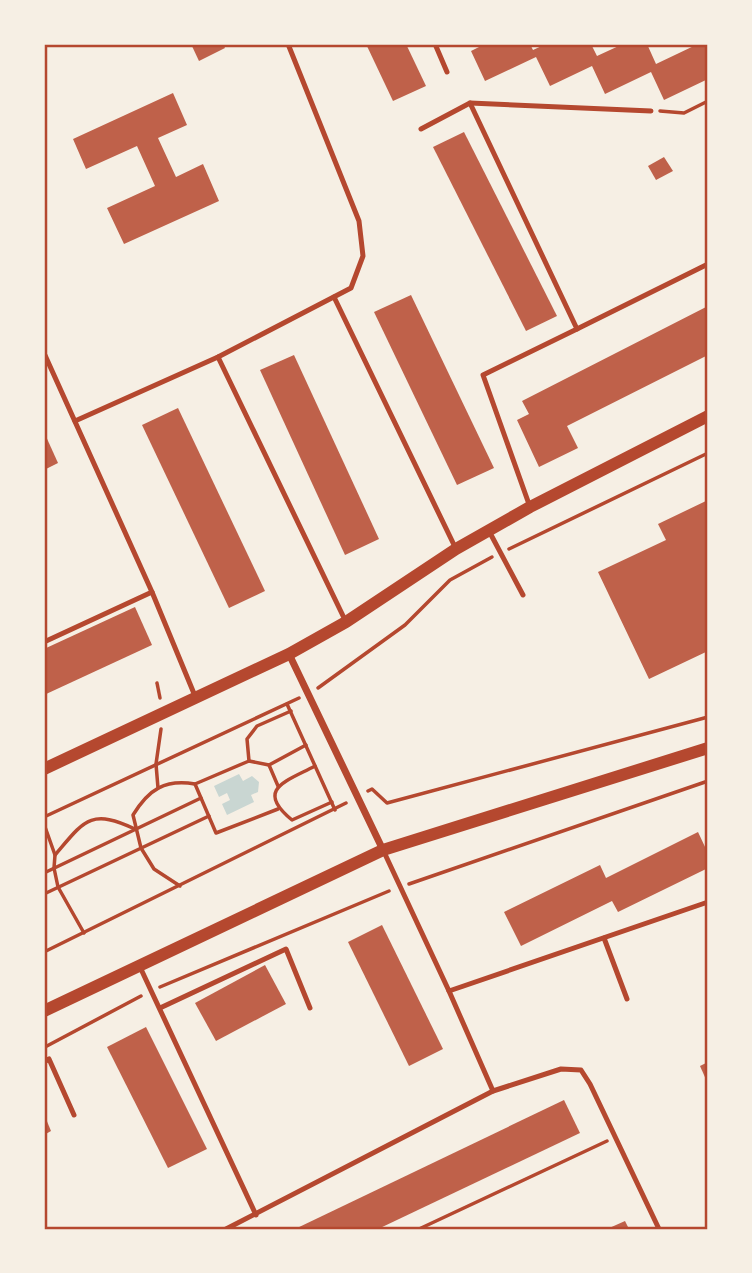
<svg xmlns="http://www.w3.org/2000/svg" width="752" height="1273" font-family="Arial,sans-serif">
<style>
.water{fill:#c9d6d2}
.building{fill:#bf614a}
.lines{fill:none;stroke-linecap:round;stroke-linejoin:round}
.path{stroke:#b5482f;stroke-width:3.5}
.service{stroke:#b5482f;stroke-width:5}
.minor{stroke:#b5482f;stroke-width:7}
.tertiary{stroke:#b5482f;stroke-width:12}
.neatline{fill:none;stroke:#b5482f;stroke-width:2.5}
</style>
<rect width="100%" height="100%" fill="#f6efe4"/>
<!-- water -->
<path class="water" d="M239 774 243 781 252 776 259 782 258 792 251 795 254 802 227 815 222 804 230 800 227 793 219 797 214 786Z"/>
<!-- building -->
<g class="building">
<path d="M191 44H223L225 48 199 61Z"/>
<path d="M366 44H406L426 86 393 101Z"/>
<path d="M485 44H530L533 50 546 44H591L597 56 623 44H647L656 64 698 44H706L708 48V79L664 100 651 72 605 94 592 66 550 86 536 57 485 81 471 51Z"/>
<path d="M173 93 187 125 158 138 176 177 203 164 219 201 124 244 107 208 155 186 137 146 86 169 73 139Z"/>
<path d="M464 132 557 316 526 331 433 147Z"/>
<path d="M664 157 673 171 656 180 648 166Z"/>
<path d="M411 295 494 468 457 485 374 312Z"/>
<path d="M708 306V355L567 426 578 448 539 467 517 420 529 414 522 401Z"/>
<path d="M294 355 379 539 345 555 260 370Z"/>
<path d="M178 408 265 591 229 608 142 425Z"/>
<path d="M44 432 58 463 44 470Z"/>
<path d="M708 500V651L649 679 598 572 666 540 658 524Z"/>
<path d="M135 607 152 645 44 695V649Z"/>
<path d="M698 832 706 849 708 848V874L706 869 618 912 612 901 521 946 504 912 600 865 606 878Z"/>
<path d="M382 925 443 1049 409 1066 348 942Z"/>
<path d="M265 965 286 1004 216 1041 195 1003Z"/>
<path d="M146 1027 207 1149 168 1168 107 1047Z"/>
<path d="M708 1062V1084L700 1066Z"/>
<path d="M564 1100 580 1133 378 1229H295Z"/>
<path d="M44 1114 51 1131 44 1135Z"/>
<path d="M625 1221 629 1229H607Z"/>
</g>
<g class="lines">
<!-- path -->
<g class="path">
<path d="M660 111 684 113 708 101"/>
<path d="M509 549 708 453"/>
<path d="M157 683 160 698"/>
<path d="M318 688 405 625 450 580 492 557"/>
<path d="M287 704 335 810"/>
<path d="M291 711 257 726 247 739 249 761 269 765 306 745"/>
<path d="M249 761 195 784 216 833 278 809"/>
<path d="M269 765 278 786"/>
<path d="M315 766C287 781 254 789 292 820L332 802"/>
<path d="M158 788 156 764 161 729"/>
<path d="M368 791 372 789 387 803 708 717"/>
<path d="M44 817 299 698"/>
<path d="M44 824 55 855 54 868 58 887 84 933"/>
<path d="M55 855C84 821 90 808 135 829"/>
<path d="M44 873 201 798"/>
<path d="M409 884 708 781"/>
<path d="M180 886 154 869 141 848 133 815C149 789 165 779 195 784"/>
<path d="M44 894 209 816"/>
<path d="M44 952 346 803"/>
<path d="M160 987 389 891"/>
<path d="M45 1047 141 996"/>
<path d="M419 1229 607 1141"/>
</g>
<!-- service -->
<g class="service">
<path d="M435 44 447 72"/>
<path d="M470 103 651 111"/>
<path d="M421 129 470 103 577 329 483 375 530 507"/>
<path d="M334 297 456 549"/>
<path d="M577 329 708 264"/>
<path d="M44 353 152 592 195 696"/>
<path d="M218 357 346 622"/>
<path d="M75 421 218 357 351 288 363 256 359 221 288 44"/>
<path d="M489 531 523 595"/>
<path d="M44 642 152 592"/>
<path d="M384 852 449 991 708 902"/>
<path d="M604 938 627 999"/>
<path d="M140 967 256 1215"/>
<path d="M449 991 493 1091 561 1069 581 1070 590 1084 659 1229"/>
<path d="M160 1008 286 949 310 1008"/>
<path d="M44 1062 49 1059 74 1115"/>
<path d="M226 1229 493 1091"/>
</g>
<!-- minor -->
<path class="minor" d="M289 654 383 850"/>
<!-- tertiary -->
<g class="tertiary">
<path d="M44 769 289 654 346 622 456 549 530 507 708 416"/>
<path d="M44 1011 383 850 708 748"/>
</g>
</g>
<!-- border -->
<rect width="752" height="1273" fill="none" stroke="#f6efe4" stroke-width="91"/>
<rect x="46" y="46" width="660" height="1182" class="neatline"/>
</svg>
